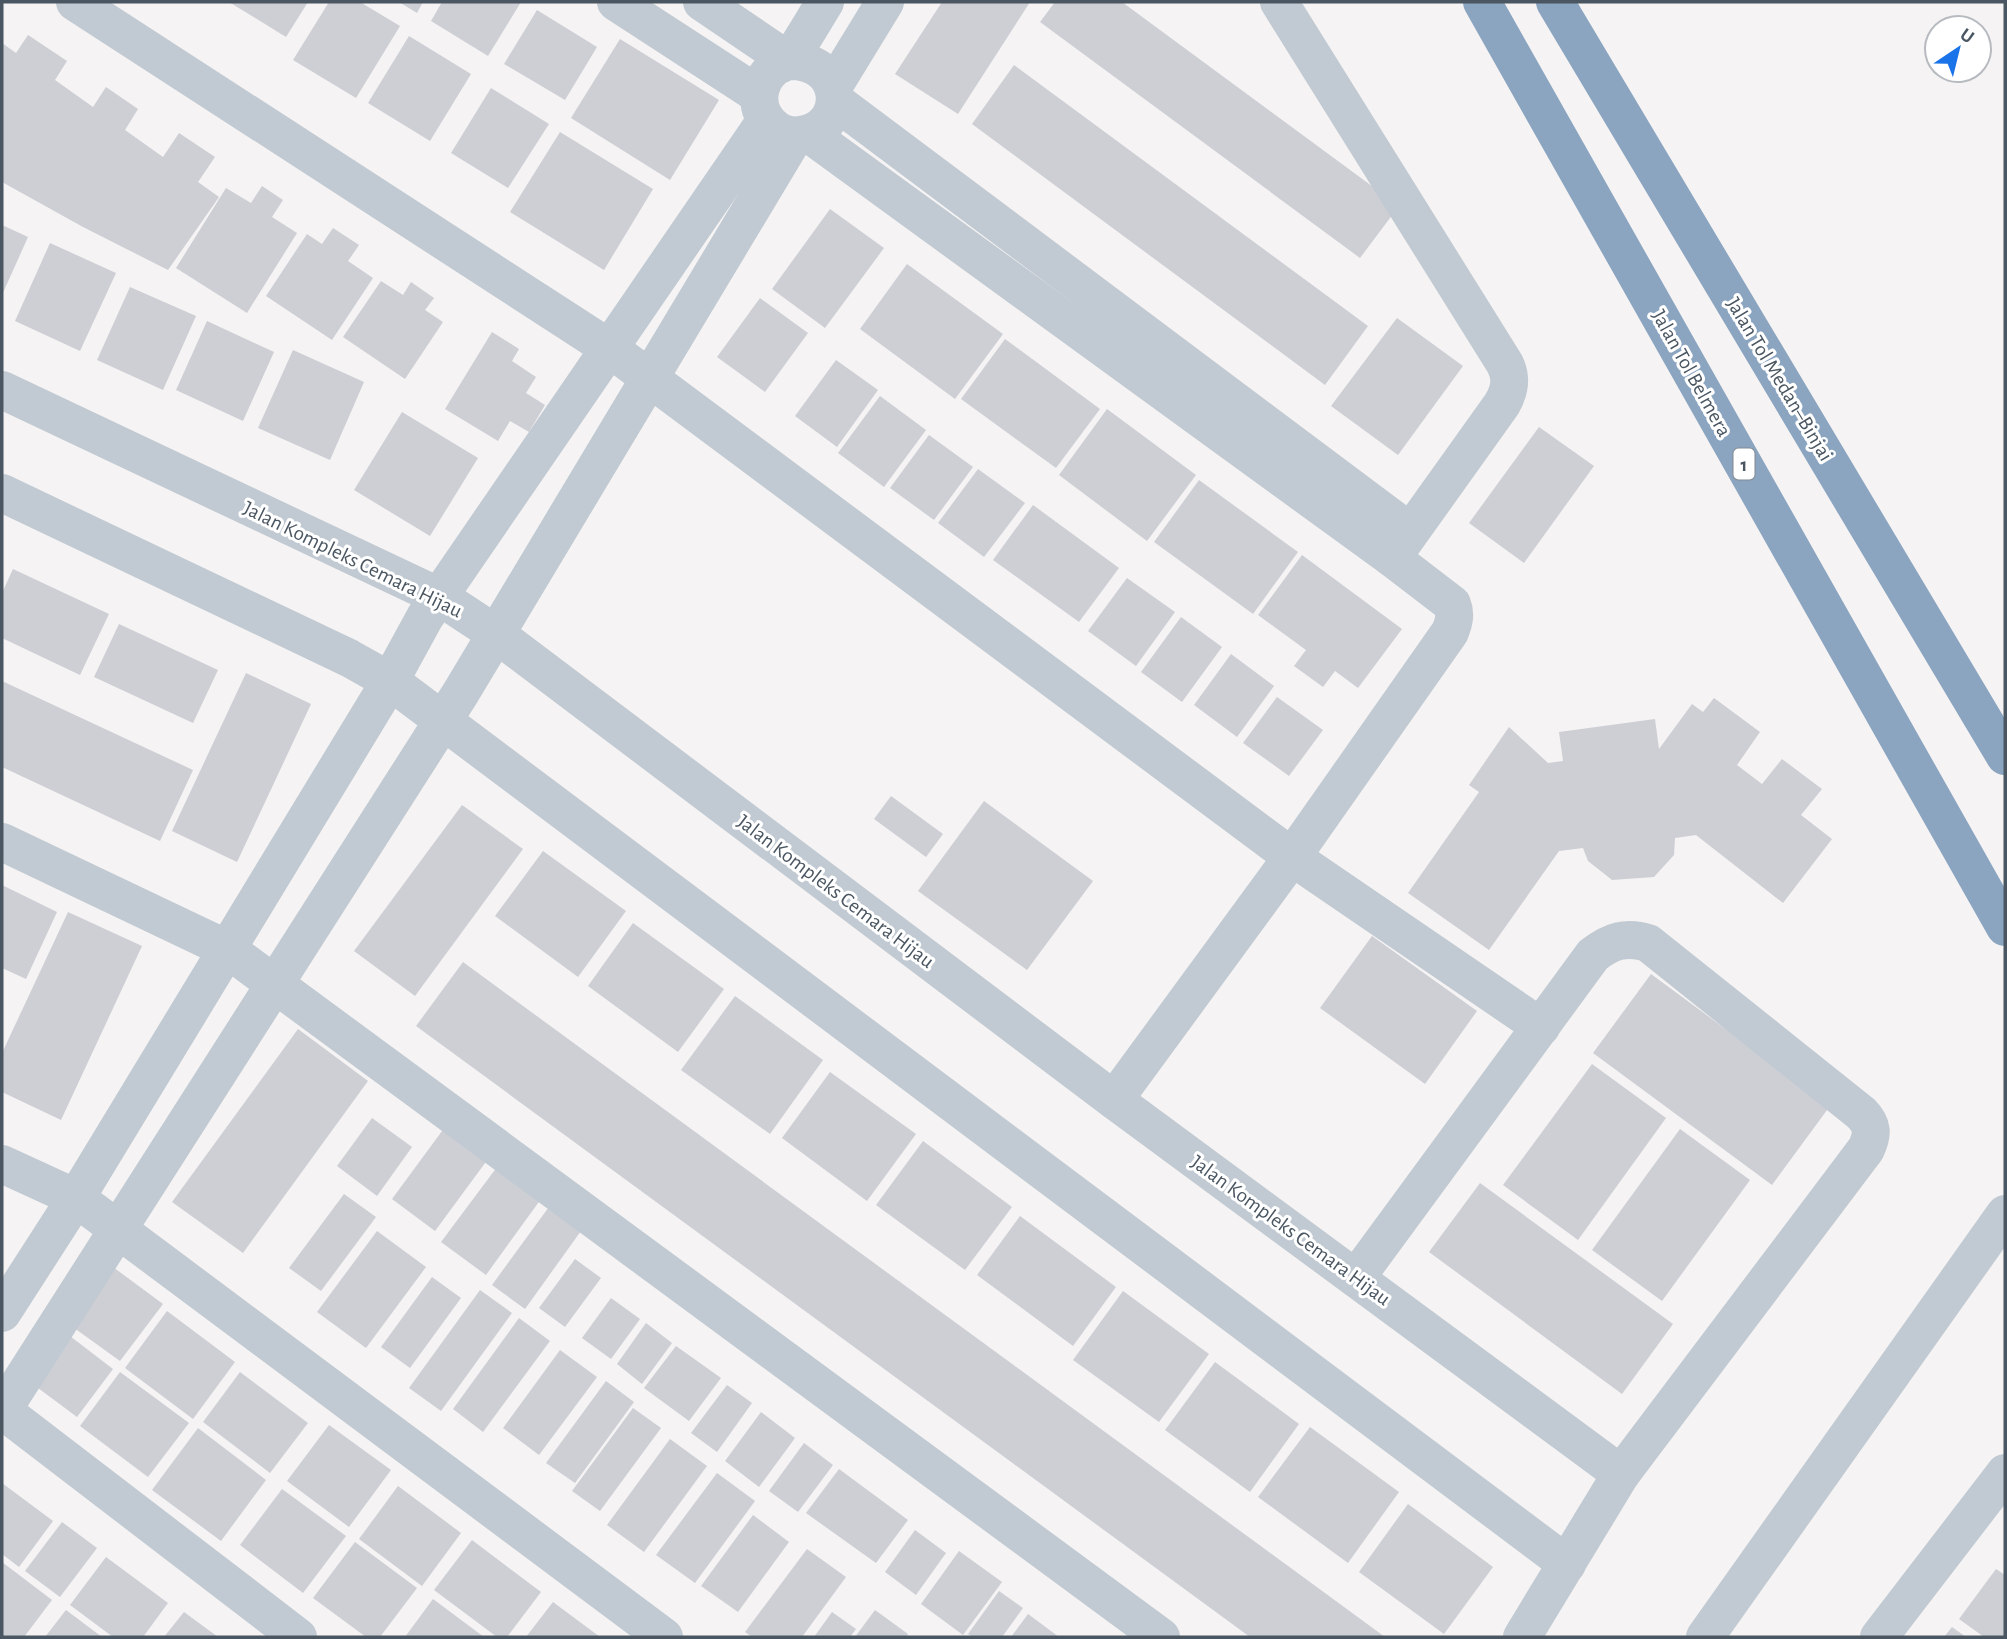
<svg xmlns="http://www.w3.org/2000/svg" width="2007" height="1639" font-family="'Alegreya Sans',sans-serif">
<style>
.building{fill:#cdcfd5}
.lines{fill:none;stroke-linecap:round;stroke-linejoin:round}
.street{stroke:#c1cad2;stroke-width:38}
.highway{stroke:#8ba5c1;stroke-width:38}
.labels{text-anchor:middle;stroke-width:6;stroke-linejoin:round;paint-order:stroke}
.shield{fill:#fff;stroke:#808990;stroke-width:2}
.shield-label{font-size:19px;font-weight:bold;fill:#4a5661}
.street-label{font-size:21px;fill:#4a5661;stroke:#fff}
</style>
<rect width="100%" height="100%" fill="#f5f3f3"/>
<!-- building -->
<g class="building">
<path d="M229 2H308L286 37Z"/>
<path d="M329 2H360L400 26 356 98 293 60Z"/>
<path d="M399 2H423L417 13Z"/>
<path d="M442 2H521L488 56 431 21Z"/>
<path d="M942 2H1030L958 114 895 74Z"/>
<path d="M1055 2H1122L1399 206 1360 258 1040 22Z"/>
<path d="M537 10 597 47 565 100 504 64Z"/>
<path d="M28 35 67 61 55 80 93 107 106 87 138 109 125 130 163 157 179 133 215 157 198 182 219 197 168 270 83 227 2 182V43L16 53Z"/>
<path d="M409 36 471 74 430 141 368 103Z"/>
<path d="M620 39 719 100 670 180 571 118Z"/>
<path d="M1014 65 1368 326 1325 385 972 124Z"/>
<path d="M491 88 549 124 508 188 451 153Z"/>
<path d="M560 132 653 189 604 270 510 212Z"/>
<path d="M262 186 283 200 272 217 297 233 247 313 176 268 226 188 251 203Z"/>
<path d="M830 209 884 248 825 328 772 289Z"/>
<path d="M2 225 28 237 2 295Z"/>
<path d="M333 228 359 245 348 261 373 278 332 340 266 296 307 234 322 244Z"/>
<path d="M50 243 116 273 80 351 15 321Z"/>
<path d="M907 264 1003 334 955 399 860 329Z"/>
<path d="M381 281 403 295 411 282 434 298 425 310 443 322 405 379 343 337Z"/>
<path d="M130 287 196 316 163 390 97 360Z"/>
<path d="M760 298 808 333 765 392 717 357Z"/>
<path d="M1397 318 1463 366 1398 455 1331 406Z"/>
<path d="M207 321 274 352 243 421 176 390Z"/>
<path d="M492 332 519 349 512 361 536 377 526 393 545 405 529 432 510 421 498 441 445 409Z"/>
<path d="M1005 339 1100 409 1056 468 961 399Z"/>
<path d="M293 350 364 382 330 460 258 428Z"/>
<path d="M836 360 878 390 837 447 795 416Z"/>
<path d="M880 396 926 430 884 487 838 453Z"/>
<path d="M1107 409 1196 475 1147 541 1059 475Z"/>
<path d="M402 412 478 458 430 536 354 490Z"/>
<path d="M1539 427 1594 466 1524 563 1469 523Z"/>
<path d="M929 435 973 467 934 520 890 488Z"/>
<path d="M978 469 1025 503 984 557 938 523Z"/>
<path d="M1199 480 1298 552 1253 614 1154 542Z"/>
<path d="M1033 505 1119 568 1079 622 993 560Z"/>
<path d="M1302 555 1402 629 1358 688 1335 671 1323 687 1294 666 1306 650 1258 615Z"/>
<path d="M13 569 109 614 80 675 2 638V593Z"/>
<path d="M1127 578 1175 612 1136 666 1088 631Z"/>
<path d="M1181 617 1222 647 1182 702 1141 672Z"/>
<path d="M119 624 218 670 193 723 94 677Z"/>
<path d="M1231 654 1274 686 1237 737 1194 705Z"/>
<path d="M246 673 311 704 237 862 172 831Z"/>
<path d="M2 681 193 770 160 841 2 767Z"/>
<path d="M1277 697 1323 730 1289 776 1243 743Z"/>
<path d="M1714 698 1760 732 1737 765 1762 784 1782 759 1822 789 1801 815 1832 839 1783 903 1696 835 1675 838 1674 855 1654 877 1612 880 1588 861 1583 848 1559 851 1489 950 1408 893 1479 792 1469 785 1509 727 1548 763 1563 761 1559 732 1655 719 1659 749 1692 704 1703 712Z"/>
<path d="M891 796 943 834 926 857 874 819Z"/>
<path d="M984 801 1093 881 1027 970 918 891Z"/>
<path d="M462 805 523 849 415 996 354 951Z"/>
<path d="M543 851 626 911 578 977 495 916Z"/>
<path d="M2 885 57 912 26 979 2 968Z"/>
<path d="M68 912 142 946 61 1120 2 1092V1053Z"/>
<path d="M633 923 724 989 678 1052 588 986Z"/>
<path d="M1372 936 1477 1011 1425 1084 1320 1008Z"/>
<path d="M463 962 1385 1637H1250L416 1026Z"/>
<path d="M1651 974 1830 1106 1772 1185 1593 1053Z"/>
<path d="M735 996 823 1060 770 1134 681 1070Z"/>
<path d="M298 1029 368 1081 243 1253 172 1202Z"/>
<path d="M1592 1064 1666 1118 1578 1240 1503 1185Z"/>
<path d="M830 1072 916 1134 867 1201 782 1138Z"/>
<path d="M372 1118 412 1147 377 1196 337 1166Z"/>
<path d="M445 1127 488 1159 435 1231 392 1199Z"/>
<path d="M1680 1129 1750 1180 1662 1301 1592 1250Z"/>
<path d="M923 1141 1012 1207 965 1270 876 1205Z"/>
<path d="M497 1167 541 1199 486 1275 441 1242Z"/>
<path d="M1480 1183 1673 1324 1622 1394 1429 1252Z"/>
<path d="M344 1194 376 1217 321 1291 289 1268Z"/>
<path d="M554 1200 586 1224 525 1309 492 1285Z"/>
<path d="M1020 1216 1116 1287 1073 1346 977 1275Z"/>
<path d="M377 1231 426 1267 366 1348 317 1312Z"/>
<path d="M575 1259 601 1278 565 1327 539 1308Z"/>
<path d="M113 1267 163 1304 120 1361 70 1325Z"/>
<path d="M432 1277 461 1298 410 1368 381 1347Z"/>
<path d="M480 1290 512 1313 441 1411 409 1388Z"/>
<path d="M1123 1291 1209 1354 1159 1422 1073 1360Z"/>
<path d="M611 1298 640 1319 611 1359 582 1338Z"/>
<path d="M167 1311 235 1362 193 1419 125 1368Z"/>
<path d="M519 1318 550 1341 483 1432 453 1409Z"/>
<path d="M646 1323 672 1343 642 1384 617 1364Z"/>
<path d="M66 1333 113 1369 77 1417 30 1382Z"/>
<path d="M676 1346 721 1378 689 1421 644 1388Z"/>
<path d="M560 1350 597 1377 539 1455 503 1428Z"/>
<path d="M1215 1362 1299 1424 1250 1492 1165 1430Z"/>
<path d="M120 1372 189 1423 148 1477 80 1426Z"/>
<path d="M240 1372 308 1423 270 1473 203 1422Z"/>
<path d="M606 1381 634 1402 575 1483 546 1463Z"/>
<path d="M727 1385 752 1403 717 1452 691 1433Z"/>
<path d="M633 1408 661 1428 600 1511 572 1491Z"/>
<path d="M761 1412 795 1438 759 1487 725 1461Z"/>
<path d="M329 1425 391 1470 349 1527 287 1481Z"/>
<path d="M1310 1427 1399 1492 1348 1563 1258 1497Z"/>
<path d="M198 1428 266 1480 221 1541 152 1490Z"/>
<path d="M670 1439 707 1466 644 1552 607 1525Z"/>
<path d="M804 1443 833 1465 798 1512 769 1491Z"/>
<path d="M839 1469 908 1520 876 1563 806 1513Z"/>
<path d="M717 1473 755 1501 695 1583 656 1555Z"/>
<path d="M2 1483 53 1521 19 1567 2 1554Z"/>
<path d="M398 1486 461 1533 422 1586 359 1539Z"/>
<path d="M282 1489 346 1536 303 1593 240 1545Z"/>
<path d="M1408 1504 1493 1567 1444 1634 1359 1572Z"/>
<path d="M753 1515 789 1542 738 1612 701 1586Z"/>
<path d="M62 1522 97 1548 60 1597 25 1571Z"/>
<path d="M915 1530 946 1553 916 1595 885 1572Z"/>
<path d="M472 1540 541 1592 507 1637H497L434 1590Z"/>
<path d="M355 1542 417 1588 380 1637H366L313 1598Z"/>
<path d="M807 1549 846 1577 802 1637H752L745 1632Z"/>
<path d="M959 1551 1002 1582 963 1635 921 1604Z"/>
<path d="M106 1557 168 1603 143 1637H113L70 1605Z"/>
<path d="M2 1562 52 1600 24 1637H2Z"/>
<path d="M1996 1569 2005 1575V1637H1984L1959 1619Z"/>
<path d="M999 1591 1023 1608 1002 1637H973L968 1634Z"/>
<path d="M433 1599 484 1637H405Z"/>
<path d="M553 1602 600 1637H526Z"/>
<path d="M66 1610 102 1637H45Z"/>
<path d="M875 1610 908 1634 906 1637H855Z"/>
<path d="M184 1612 218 1637H164Z"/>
<path d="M832 1612 856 1629 850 1637H814Z"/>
<path d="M1028 1614 1059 1637H1011Z"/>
<path d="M1952 1627 1966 1637H1944Z"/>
</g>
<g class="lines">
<!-- street -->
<g class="street">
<path d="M75 2 609 348 1292 857 1541 1027"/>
<path d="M616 2 759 95"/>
<path d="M702 2 789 61C847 60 849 129 800 135 789 137 778 132 771 125 754 109 756 83 774 68 779 64 787 63 791 57 803 39 814 20 825 2"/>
<path d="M833 87 885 2"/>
<path d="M835 101 1409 531"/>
<path d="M809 134 1392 558"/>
<path d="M2 390 440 597 496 634 1114 1100 1621 1474"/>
<path d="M2 493 349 658 390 681 1567 1564"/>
<path d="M2 842 227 949 1161 1637"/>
<path d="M1114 1100 1292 857 1450 632C1454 622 1456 614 1452 604L1392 558 1502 404C1510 390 1512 378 1505 364L1279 2"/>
<path d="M2 1164 76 1198 664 1637"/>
<path d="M1356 1278 1593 955C1611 941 1626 936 1648 943L1861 1113C1873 1125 1873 1134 1866 1149L1621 1474 1522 1637"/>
<path d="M2 1313 76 1198 390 681 425 617 766 120"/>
<path d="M2 1410 298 1637"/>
<path d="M2 1411 460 694 795 136"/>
<path d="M1705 1637 2005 1214"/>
<path d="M1879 1637 2005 1473"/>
</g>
<!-- highway -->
<g class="highway">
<path d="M1482 2 2005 927"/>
<path d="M1555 2 2005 756"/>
</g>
</g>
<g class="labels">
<!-- shield labels -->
<rect class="shield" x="1733.5" y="448.5" width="21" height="31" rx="5"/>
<g class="shield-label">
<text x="1744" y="471">1</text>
</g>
<!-- street labels -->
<g class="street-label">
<text transform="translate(1692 373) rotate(61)" y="7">Jalan Tol Belmera</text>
<text transform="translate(1780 379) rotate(59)" y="7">Jalan Tol Medan–Binjai</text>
<text transform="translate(353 559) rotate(26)" y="7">Jalan Kompleks Cemara Hijau</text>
<text transform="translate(836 891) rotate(37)" y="7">Jalan Kompleks Cemara Hijau</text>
<text transform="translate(1291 1230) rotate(36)" y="7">Jalan Kompleks Cemara Hijau</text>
</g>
</g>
<!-- border -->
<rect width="2007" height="1639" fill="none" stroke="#4a5661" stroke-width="7"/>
<!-- north arrow -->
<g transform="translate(1958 49) rotate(35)"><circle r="33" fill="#ffffff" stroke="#b7bbc0" stroke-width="2"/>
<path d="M0-5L12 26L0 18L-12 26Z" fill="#1a73e8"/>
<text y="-10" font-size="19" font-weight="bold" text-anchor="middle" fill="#4a5661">U</text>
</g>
</svg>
